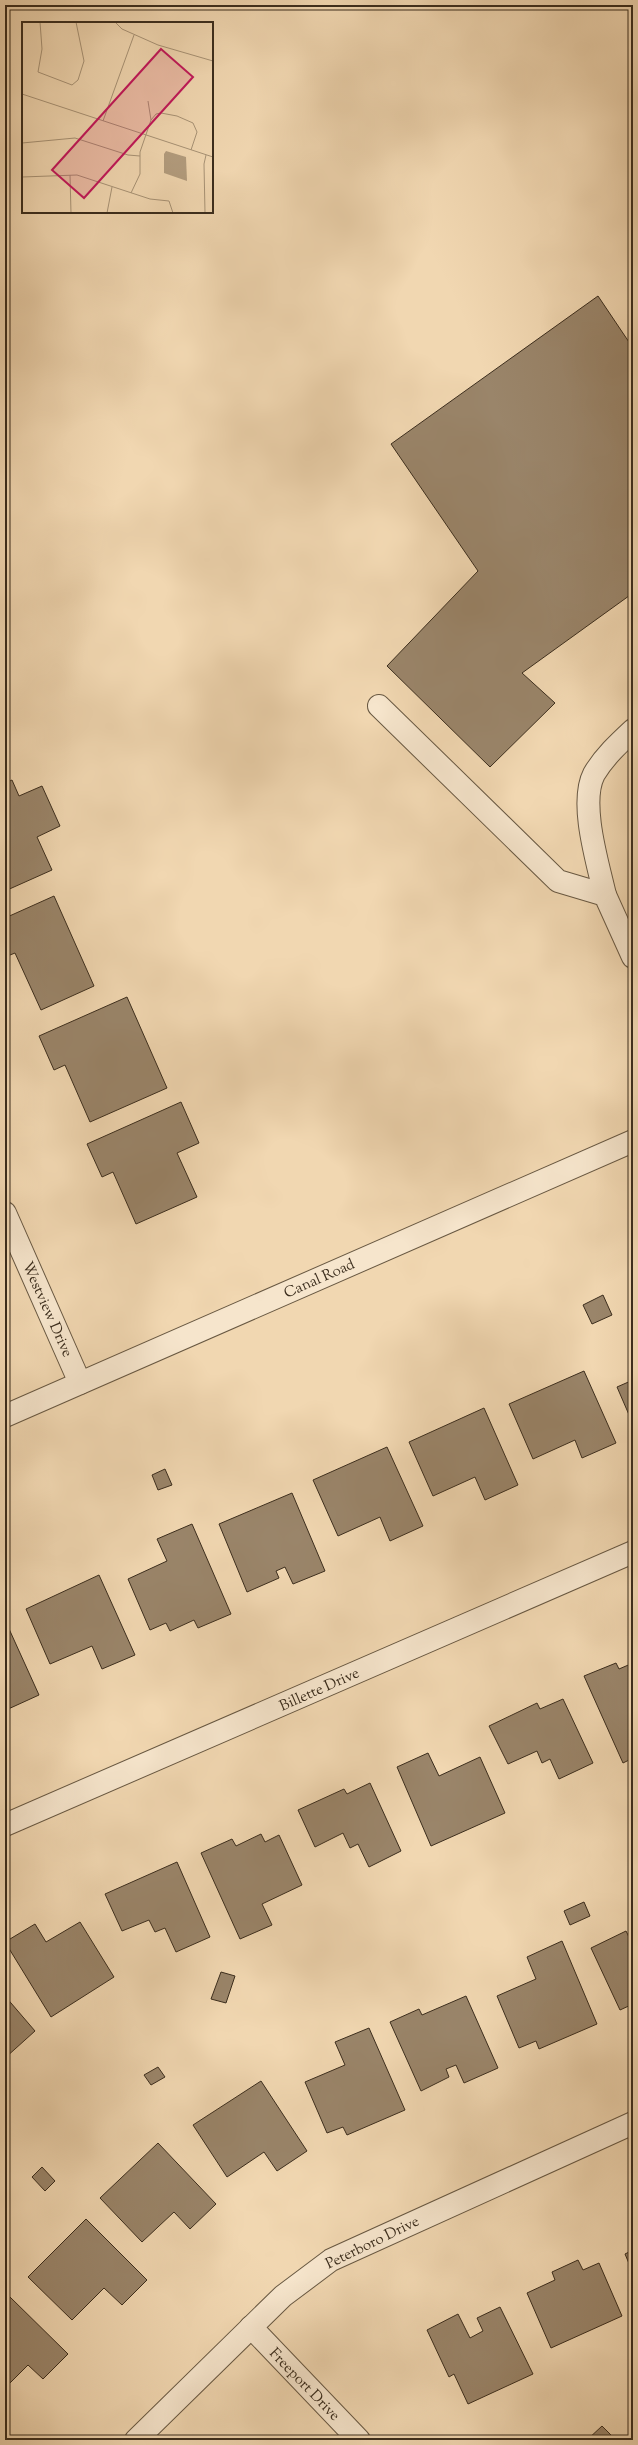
<svg xmlns="http://www.w3.org/2000/svg" width="638" height="2445" font-family="'Sorts Mill Goudy',serif">
<style>
.building{fill:#9a856a;stroke:#3b2d1d}
.lines{fill:none;stroke-linecap:round;stroke-linejoin:round}
.minor-casing{stroke:#685842;stroke-width:24}
.minor{stroke:#f6e5cc;stroke-width:22}
.labels{text-anchor:middle;stroke-width:3.5;stroke-linejoin:round;paint-order:stroke}
.street-label{font-size:15px;fill:#3b2d1d;stroke:#f6e5cc}
.inset-road{fill:none;stroke:#a89376;stroke-width:1}
.view{fill:#c2185b;fill-opacity:0.15;stroke:#c2185b;stroke-width:2}
.inset-edge{fill:none;stroke:#3b2d1d;stroke-width:2}
</style>
<rect width="100%" height="100%" fill="#f1d7b1"/>
<filter id="stains"><feTurbulence type="fractalNoise" baseFrequency=".005" numOctaves="4"/><feColorMatrix values="0 0 0 0 .2 0 0 0 0 .09 0 0 0 0 .02 0 0 0 .5 -.17"/></filter>
<radialGradient id="worn" r=".72"><stop offset=".6" stop-color="#630" stop-opacity="0"/><stop offset="1" stop-color="#630" stop-opacity=".3"/></radialGradient>
<!-- building -->
<g class="building">
<path d="M598 296 633 348V593L522 673 555 703 490 767 387 666 478 571 391 444Z"/>
<path d="M12 780 19 796 42 786 60 826 37 837 52 870 5 891V783Z"/>
<path d="M54 896 94 986 41 1010 15 953 5 957V918Z"/>
<path d="M127 997 167 1088 90 1122 65 1065 54 1070 39 1036Z"/>
<path d="M181 1102 199 1143 177 1153 197 1197 136 1224 113 1172 102 1177 87 1144Z"/>
<path d="M603 1295 612 1315 592 1324 583 1305Z"/>
<path d="M584 1371 616 1443 582 1458 575 1440 533 1459 509 1404Z"/>
<path d="M633 1380V1424L617 1387Z"/>
<path d="M484 1408 518 1485 485 1500 475 1477 433 1496 409 1442Z"/>
<path d="M387 1447 423 1526 390 1541 380 1517 338 1536 313 1480Z"/>
<path d="M165 1469 172 1485 158 1490 152 1475Z"/>
<path d="M292 1493 325 1571 293 1584 285 1567 276 1571 279 1578 247 1592 219 1524Z"/>
<path d="M192 1524 231 1614 198 1628 194 1620 170 1631 166 1623 150 1630 128 1579 167 1561 157 1539Z"/>
<path d="M99 1575 135 1655 102 1669 92 1646 50 1664 26 1609Z"/>
<path d="M5 1620 39 1695 6 1710 5 1708Z"/>
<path d="M616 1663 619 1669 633 1663V1758L623 1763 584 1676Z"/>
<path d="M563 1699 593 1763 559 1779 550 1759 542 1763 537 1751 508 1764 489 1726 537 1703 540 1709Z"/>
<path d="M428 1753 439 1776 480 1757 505 1813 431 1846 397 1767Z"/>
<path d="M370 1783 401 1851 369 1867 358 1844 350 1848 343 1833 315 1847 298 1810 344 1789 347 1794Z"/>
<path d="M261 1834 265 1842 279 1835 302 1885 262 1904 272 1925 240 1939 201 1853 232 1839 236 1846Z"/>
<path d="M177 1862 210 1937 176 1952 165 1928 155 1932 149 1920 122 1931 105 1894Z"/>
<path d="M584 1902 590 1916 570 1925 564 1911Z"/>
<path d="M80 1922 114 1977 51 2017 5 1942 35 1924 46 1942Z"/>
<path d="M626 1931 633 1945V2004L620 2010 591 1948Z"/>
<path d="M562 1941 597 2024 539 2049 536 2041 519 2048 497 1996 536 1979 527 1957Z"/>
<path d="M221 1972 235 1976 226 2003 211 1999Z"/>
<path d="M5 1996 35 2031 5 2058Z"/>
<path d="M466 1996 498 2068 464 2083 456 2065 446 2069 449 2077 421 2091 390 2022 419 2009 422 2015Z"/>
<path d="M369 2028 405 2110 347 2135 343 2127 327 2133 305 2082 345 2065 335 2042Z"/>
<path d="M158 2067 165 2077 151 2085 144 2075Z"/>
<path d="M261 2081 307 2151 277 2171 264 2152 227 2177 193 2125Z"/>
<path d="M158 2143 216 2204 190 2229 174 2212 142 2242 100 2198Z"/>
<path d="M42 2167 55 2181 45 2191 32 2177Z"/>
<path d="M86 2219 147 2280 122 2305 104 2288 72 2320 28 2277Z"/>
<path d="M633 2250V2273L625 2254Z"/>
<path d="M578 2260 583 2270 599 2263 622 2316 551 2348 527 2293 555 2280 552 2272Z"/>
<path d="M10 2297 68 2354 43 2379 28 2365 5 2388V2301Z"/>
<path d="M500 2307 533 2374 468 2404 454 2374 449 2377 427 2330 458 2314 470 2338 483 2331 477 2318Z"/>
<path d="M602 2426 616 2440H587Z"/>
</g>
<g class="lines">
<!-- minor casing -->
<g class="minor-casing">
<g id="minor">
<path d="M379 706 558 881 605 895 633 957"/>
<path d="M605 895C598 864 579 803 594 774 604 757 619 743 633 730"/>
<path d="M5 1213 80 1383"/>
<path d="M5 1416 633 1141"/>
<path d="M5 1825 633 1552"/>
<path d="M251 2327 359 2440"/>
<path d="M136 2440 283 2296 331 2260 633 2123"/>
</g>
</g>
<!-- minor -->
<use href="#minor" class="minor"/>
</g>
<g class="labels">
<!-- street labels -->
<g class="street-label">
<text transform="translate(319 1278) rotate(-24)" y="5">Canal Road</text>
<text transform="translate(48 1309) rotate(66)" y="5">Westview Drive</text>
<text transform="translate(319 1689) rotate(-24)" y="5">Billette Drive</text>
<text transform="translate(372 2242) rotate(-26)" y="5">Peterboro Drive</text>
<text transform="translate(305 2384) rotate(46)" y="5">Freeport Drive</text>
</g>
</g>
<!-- overview -->
<g transform="translate(22 22)">
<rect width="191" height="191" fill="#f1d7b1"/>
<path d="M144 129 164 135 165 159 142 151V132Z" fill="#b39d7f"/>
<path class="inset-road" d="M18 0 20 27 16 50 50 63 56 58 62 39 54 0M93 0 100 7 136 23 191 39M0 72 191 135M129 98 134 92 139 91 155 94 171 101 175 110 169 128M81 99 112 13M0 121 53 116 106 133 118 134M48 153 49 191M0 155 55 153 128 177 147 179 151 191M109 171 118 152V130L129 98 126 79M85 191 90 165M183 191 182 142 184 133"/>
<path class="view" d="M139 27 171 55 62 176 30 148Z"/>
<rect width="191" height="191" class="inset-edge"/>
</g>
<!-- margin -->
<rect width="638" height="2445" fill="none" stroke="#f1d7b1" stroke-width="20"/>
<rect x="6" y="6" width="626" height="2433" fill="none" stroke="#3b2d1d" stroke-width="2"/>
<rect x="10" y="10" width="618" height="2425" fill="none" stroke="#3b2d1d"/>
<rect width="100%" height="100%" filter="url(#stains)"/>
<rect width="100%" height="100%" fill="url(#worn)"/>
</svg>
